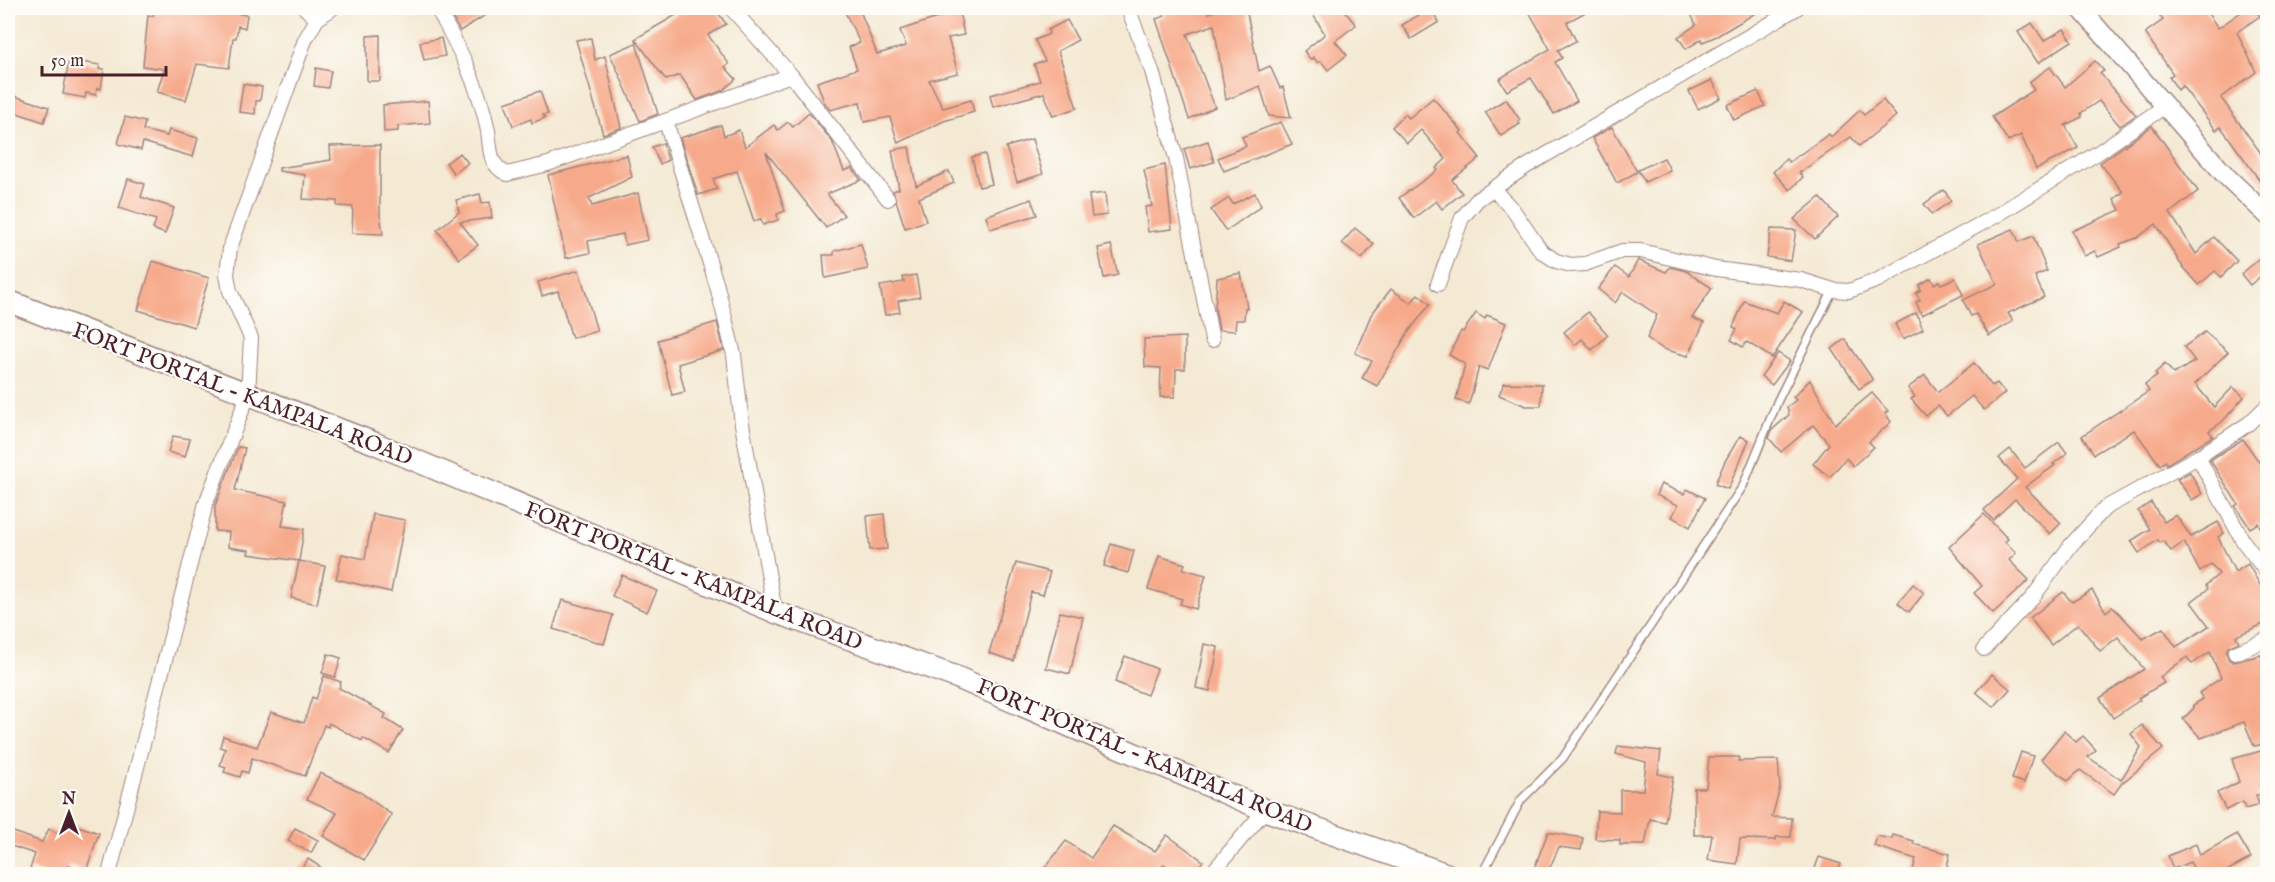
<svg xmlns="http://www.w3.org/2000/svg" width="2275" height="882" font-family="'IM FELL English',serif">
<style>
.building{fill:#f7aa8b}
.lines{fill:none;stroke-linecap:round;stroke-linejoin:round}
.lane-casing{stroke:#9f847f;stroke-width:10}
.street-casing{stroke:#9f847f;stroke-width:16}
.secondary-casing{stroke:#9f847f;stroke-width:21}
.primary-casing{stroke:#9f847f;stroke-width:24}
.lane{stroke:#fff;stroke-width:7}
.street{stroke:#fff;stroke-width:14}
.secondary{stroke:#fff;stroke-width:18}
.primary{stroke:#fff;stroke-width:21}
.labels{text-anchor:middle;stroke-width:4.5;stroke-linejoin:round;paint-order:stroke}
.street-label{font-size:22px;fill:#4a1f2b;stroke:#fdfcf7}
</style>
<rect width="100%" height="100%" fill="#fdfcf7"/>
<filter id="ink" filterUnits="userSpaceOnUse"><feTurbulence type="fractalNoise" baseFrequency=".0167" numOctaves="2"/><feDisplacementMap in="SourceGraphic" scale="12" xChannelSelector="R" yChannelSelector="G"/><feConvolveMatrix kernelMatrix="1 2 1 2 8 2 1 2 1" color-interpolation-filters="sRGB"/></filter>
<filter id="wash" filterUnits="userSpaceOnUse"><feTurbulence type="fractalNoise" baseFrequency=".008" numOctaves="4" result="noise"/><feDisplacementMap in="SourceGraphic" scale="24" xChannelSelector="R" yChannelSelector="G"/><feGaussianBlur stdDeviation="1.35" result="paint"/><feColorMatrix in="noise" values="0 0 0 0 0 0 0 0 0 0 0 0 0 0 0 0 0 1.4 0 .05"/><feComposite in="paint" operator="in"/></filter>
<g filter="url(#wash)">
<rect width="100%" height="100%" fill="#f4e9d3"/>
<g id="blocks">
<!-- building -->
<g class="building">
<path d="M155 8H208L247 15 245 28 238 26 236 38H233L229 68 197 64 186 100 157 92 164 69 143 66 148 15 153 16Z"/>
<path d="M447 8H497L460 31Z"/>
<path d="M688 8H715L726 24 708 35 729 64 725 67 736 79 722 91 697 100 680 75 666 80 635 39Z"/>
<path d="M843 8H859L877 54 906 46 900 30 959 11 964 35 948 38 958 73 929 80 943 108 971 100 974 112 944 121 898 143 890 117 864 122 860 102 830 110 824 102 817 82 857 69 849 47 860 43Z"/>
<path d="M1161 8H1207L1209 13 1222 8H1246L1259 71 1270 66 1280 88 1283 87 1291 118 1269 116 1260 86 1226 100 1214 25 1187 34 1215 107 1189 119 1156 19 1165 16Z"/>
<path d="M1309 8H1342L1356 25 1335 41 1347 55 1328 70 1321 61 1318 63 1313 57 1311 60 1304 51 1325 34Z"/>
<path d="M1430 8 1439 22 1411 39 1402 25Z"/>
<path d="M1527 8H1593L1567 22 1576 41 1558 50 1562 58 1555 62 1577 101 1554 114 1531 78 1507 91 1499 79 1550 49Z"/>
<path d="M1702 8H1764L1717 36 1703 42 1702 39 1686 49 1678 37 1696 25 1690 12Z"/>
<path d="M2171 8H2204L2218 28 2247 8H2254L2260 16 2237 32 2256 72 2221 98 2268 163V192L2221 127 2216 130 2182 86 2178 90 2169 77 2173 74 2145 33 2163 20 2160 16Z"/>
<path d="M1067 20 1078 40 1058 51 1077 108 1053 116 1044 93 993 107 990 95 1040 81 1034 64 1045 61 1035 40 1049 34 1048 30Z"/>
<path d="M2032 23 2044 41 2064 29 2072 41 2038 63 2018 32Z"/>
<path d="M380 35V81H367V36Z"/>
<path d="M441 38 445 56 424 60 420 42Z"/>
<path d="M591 38 595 60 605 56 621 128 603 134 576 40Z"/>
<path d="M636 43 658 114 640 121 610 54Z"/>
<path d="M69 60 100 65 99 69H104L101 89 97 88 96 95 86 93 85 98 63 94Z"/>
<path d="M2095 61 2104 71 2100 73 2136 115 2120 126 2099 101 2081 113 2082 117 2065 125 2078 148 2036 169 2021 135 2008 141 1992 117 2034 90 2029 82 2050 67 2065 87Z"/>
<path d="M316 68 331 71 328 88 314 86Z"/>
<path d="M1712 80 1721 98 1698 109 1689 91Z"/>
<path d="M243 84 262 87 260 101H256L255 114 239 112Z"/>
<path d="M540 91 548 114 543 115 545 118 532 123 531 119 513 126 505 103Z"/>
<path d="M1758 91 1765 106 1734 120 1727 105Z"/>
<path d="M8 94 49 107 44 122 8 110Z"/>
<path d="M1433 98 1462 131 1460 133 1480 158 1452 180 1462 193 1442 209 1436 201 1414 218 1399 198 1438 170 1436 168 1446 159 1421 130 1407 143 1392 127 1405 114 1409 118Z"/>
<path d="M1506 99 1520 120 1518 122 1520 124 1501 136 1485 112Z"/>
<path d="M1883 100 1896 116 1859 146 1851 137 1799 173 1803 177 1790 190 1773 172 1786 159 1789 162 1829 134 1831 137 1860 110 1864 115Z"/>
<path d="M428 101 430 123 398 126V131L384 132 383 105Z"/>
<path d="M809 113 832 141 844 171 852 168 861 180 827 194 844 215 826 228 766 152 785 211 777 214 778 220 763 225 761 219 754 221 737 171 713 179 717 189 698 195 680 138 721 125 724 136 739 130 745 147 774 125 778 130 788 122 793 127Z"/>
<path d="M125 117 145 122 143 130 167 136 169 130 198 138 193 157 143 142 141 150 118 144Z"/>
<path d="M1281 122 1292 144 1224 171 1218 158 1246 146 1242 137Z"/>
<path d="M2152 126 2198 191 2170 213 2196 254 2214 237 2237 261 2221 277 2215 271 2199 285 2180 263 2156 224 2137 238 2120 244 2121 247 2098 257 2095 251 2084 256 2072 231 2120 210 2114 199 2123 192 2100 163Z"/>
<path d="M1612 127 1637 172 1617 183 1592 138Z"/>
<path d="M1032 139 1043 174 1017 182 1006 147Z"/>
<path d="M1208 141 1214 162 1190 169 1184 149Z"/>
<path d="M663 143 668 160 660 164 652 147Z"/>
<path d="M380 145V215L383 234 352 233 353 207 337 206V201L303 199 305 175 279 171V168L331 160 330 146Z"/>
<path d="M909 147 916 186 949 171 954 183 919 198 926 221 905 228 893 191 899 189 892 150Z"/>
<path d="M460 153 468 163 454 174 446 163Z"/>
<path d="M985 154 992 184 979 187 972 157Z"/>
<path d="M627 155 632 177 589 198 592 206 638 193 648 240 625 245 623 234 588 241 590 253 566 258 548 175Z"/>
<path d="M1664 158 1670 170 1645 182 1638 170Z"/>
<path d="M1165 165 1172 229 1148 232 1145 207 1152 206 1144 170Z"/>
<path d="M128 179 145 184 141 197 174 208 165 234 153 229 156 220 119 208Z"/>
<path d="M1944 190 1951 201 1932 214 1924 204Z"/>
<path d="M1105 193 1107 215 1092 217 1089 195Z"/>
<path d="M1255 193 1261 206 1226 231 1211 210 1229 198 1233 204Z"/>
<path d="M480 194 482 203 490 202 492 218 460 222 478 245 459 259 437 230 459 212 456 200Z"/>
<path d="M1820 197 1838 217 1815 239 1794 219Z"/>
<path d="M1031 199 1037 215 990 229 986 216Z"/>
<path d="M1355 228 1374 244 1362 259 1342 243Z"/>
<path d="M1771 229 1796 230 1791 261 1767 257Z"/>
<path d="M2013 229 2019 242 2033 236 2047 271 2035 276 2044 297 2008 313 2013 321 1989 336 1976 314 1971 316 1963 300 1997 284 1978 244Z"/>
<path d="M861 244 868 269 825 278 823 255H834V251Z"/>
<path d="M1111 245 1118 275 1104 278 1098 248Z"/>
<path d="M2268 252V270L2250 285 2241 274Z"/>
<path d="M1638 260 1666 272 1670 267 1686 271 1712 288 1692 318 1704 323 1688 356 1663 349 1647 338 1657 315 1623 292 1615 303 1598 289 1615 267 1629 277Z"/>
<path d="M153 261 209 278 194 327 138 310Z"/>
<path d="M579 270 597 331 572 338 558 291 542 296 538 282Z"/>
<path d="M1241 273 1247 308H1245L1244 320H1236L1235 331 1219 330 1215 308 1217 278Z"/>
<path d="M916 275 920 297 898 301 900 312 885 315 880 286 904 282 903 277Z"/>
<path d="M1931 278 1934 284 1939 281 1941 284 1955 278 1963 295 1922 315 1916 302 1920 300 1916 293 1921 290 1919 285Z"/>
<path d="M1391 289 1411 303 1418 294 1430 304 1407 334 1377 386 1362 378 1372 361 1355 353 1371 315Z"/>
<path d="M1744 301 1777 313 1784 301 1803 312 1772 358 1747 342 1743 347 1731 340 1737 329 1733 327Z"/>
<path d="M1588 312 1608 335 1592 350 1582 339 1575 345 1564 332Z"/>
<path d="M1476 313 1485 319 1487 315 1506 323 1488 370 1479 367 1469 404 1456 400 1465 364 1449 355 1461 331 1463 332Z"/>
<path d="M1916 313 1923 329 1903 339 1895 324Z"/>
<path d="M717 322 724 350 678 364 685 392 672 395 658 340Z"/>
<path d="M2205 332 2228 352 2195 384 2214 407 2233 387 2244 397 2222 422 2209 431 2213 436 2167 464 2165 461 2160 465 2134 430 2094 454 2082 436 2149 391 2145 385 2157 376 2155 373 2165 364 2174 374 2195 361 2184 347Z"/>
<path d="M1185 337V369H1176L1175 397H1160L1161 368 1145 367 1144 339Z"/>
<path d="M1845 339 1873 380 1859 389 1832 349Z"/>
<path d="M1778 353 1790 361 1772 385 1761 376Z"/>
<path d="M1974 363 1992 386 1997 383 2005 393 1984 410 1972 396 1947 416 1938 406 1926 416 1911 399 1915 397 1908 388 1925 375 1938 392Z"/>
<path d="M1810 380 1835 424 1872 393 1888 411 1885 413 1891 422 1869 442 1874 447 1853 466 1846 458 1830 477 1813 464 1829 444 1813 425 1781 452 1769 438 1772 430 1789 415 1787 407 1796 400 1793 397Z"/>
<path d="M1504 383 1542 384 1541 406H1526L1499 395Z"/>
<path d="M173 436 190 439 185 457 168 452Z"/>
<path d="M1740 436 1749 440 1728 489 1715 484 1725 461Z"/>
<path d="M2243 439 2259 462 2268 455V540L2258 523 2250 528 2235 506 2238 504 2210 460Z"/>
<path d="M2059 442 2067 453 2053 464 2055 465 2025 487 2061 523 2050 534 2015 499 1993 520 1984 510 2017 479 1999 458 2010 449 2025 468Z"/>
<path d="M238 447 245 448 235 490 287 501 282 526 304 529 299 561 248 554 249 550 228 547 229 532 215 531V506Z"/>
<path d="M2190 472 2202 494 2192 500 2177 479Z"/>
<path d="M1661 484 1684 494 1687 489 1705 498 1690 527 1672 517 1678 505 1656 495Z"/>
<path d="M2151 502 2164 522 2176 515 2191 537 2218 522 2224 533 2218 537 2235 572 2248 564 2268 599V622L2236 636 2239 642 2228 647 2226 652 2229 660 2234 662 2261 655 2262 659 2268 657V744L2254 746 2244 722 2201 738 2183 719 2194 708 2193 705 2203 699 2199 693 2221 678 2210 652 2192 664 2187 657 2160 677 2164 683 2138 698 2140 700 2113 718 2100 698 2144 669 2118 637 2100 651 2078 624 2051 645 2030 618 2063 592 2072 602 2092 590 2106 612 2112 607 2120 614 2143 639 2163 628 2176 647 2209 626 2191 602 2208 589 2206 585 2219 574 2211 564 2200 572 2184 542 2171 551 2163 541 2160 543 2158 540 2139 553 2131 541 2150 529 2138 511Z"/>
<path d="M373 514 405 520 391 592 336 579 342 554 365 559Z"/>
<path d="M884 514 887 549 870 550 867 516Z"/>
<path d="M1984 514 2008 539 2005 542 2016 553 2009 560 2029 580 1993 613 1974 593 1982 586 1949 547Z"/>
<path d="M1111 544 1134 551 1128 573 1104 566Z"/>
<path d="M1159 556 1185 564 1183 569 1206 575 1196 609 1180 604 1182 599 1148 589Z"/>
<path d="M299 561 325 566 317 604 291 598Z"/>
<path d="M1016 563 1050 572 1043 595 1031 592 1014 661 989 653Z"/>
<path d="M622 575 657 591 647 612 612 596Z"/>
<path d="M1913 584 1924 593 1909 612 1898 603Z"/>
<path d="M562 600 613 615 604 644 553 629Z"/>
<path d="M1060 612 1083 617 1070 674 1046 668Z"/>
<path d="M1204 644 1218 647 1210 691 1196 688Z"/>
<path d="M328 654 341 658 335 677 322 673Z"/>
<path d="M1125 656 1157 669 1147 695 1115 682Z"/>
<path d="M1992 674 2010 689 1994 707 1976 692Z"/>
<path d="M324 676 341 682 339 688 386 714 384 718 403 730 389 753 363 738 362 741 329 723 328 727 324 725 305 776 252 758 248 773 242 771 240 777 224 772 226 767 220 765 225 749 220 747 223 736 257 747 271 712 304 723 312 697 316 699Z"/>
<path d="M2142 725 2163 749 2122 783 2114 794 2080 770 2068 781 2041 759 2064 731 2076 742 2083 736 2096 750 2088 757 2121 780 2141 747 2131 734Z"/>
<path d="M1618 746 1661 751 1658 774 1673 777 1665 822 1650 819 1645 845H1620V840L1595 839 1597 811 1620 812V790H1643L1646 762 1616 754Z"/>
<path d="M2261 751 2268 772V793L2256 795 2259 805 2245 809 2243 802 2226 810 2217 793 2239 782 2232 759Z"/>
<path d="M2021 752 2033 756 2024 783 2012 779Z"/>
<path d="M1709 757H1739L1738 761 1778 760 1780 787 1772 817 1792 818 1791 837H1776V840L1740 839 1737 864 1708 860 1712 835H1694V788H1706Z"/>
<path d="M320 773 357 790 392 815 364 860 323 836 337 813 307 799Z"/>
<path d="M66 822 99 833 86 871 69 865 66 874H49L30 869 35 854 8 845V830L42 842 49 829 61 835Z"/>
<path d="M1113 826 1155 851 1167 835 1203 861 1193 874H1179L1164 864 1157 874H1040L1066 841 1091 858Z"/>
<path d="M295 828 318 840 311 853 288 841Z"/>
<path d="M1548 832 1583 838 1581 850 1559 847 1547 874H1532Z"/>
<path d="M2237 834 2251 858 2221 874H2197L2190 862 2173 869 2168 856 2196 844 2200 855Z"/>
<path d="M1893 835 1914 841 1913 844 1950 854 1945 874H1912L1916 859 1874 846 1877 836 1892 839Z"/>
<path d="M1819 857 1841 864 1837 874H1813Z"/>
<path d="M308 859 331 874H297Z"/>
</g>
</g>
</g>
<g filter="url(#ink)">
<use href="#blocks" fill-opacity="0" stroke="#9f847f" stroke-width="1.5"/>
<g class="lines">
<!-- lane casing -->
<g class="lane-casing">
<path id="lane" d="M1482 874 1521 800 1563 758 1743 486 1778 400 1833 290"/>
</g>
<!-- street casing -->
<g class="street-casing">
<g id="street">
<path d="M305 8 317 19"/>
<path d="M437 8C458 46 480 87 488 131 491 150 488 164 507 174L548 164 791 75"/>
<path d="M731 8 791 75 888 199"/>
<path d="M1128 8 1152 71 1176 158 1212 340"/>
<path d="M666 122 717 286 734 355 742 424 775 612"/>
<path d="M1493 189 1513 210 1541 251 1556 261 1571 265 1585 264 1622 251H1641L1716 269 1801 280 1833 290 1849 291 1878 280 1997 215 2099 152 2165 106"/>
<path d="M1438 284 1462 218 1478 199 1527 166 1797 8"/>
<path d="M2198 457 2243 541 2268 574"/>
<path d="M1984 649 2033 597 2071 545 2105 508 2198 457 2248 424 2268 405"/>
<path d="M2235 653 2268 639"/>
<path d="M109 874 206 503 248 395 251 338 230 291 227 275 230 248 305 40 317 19 333 8"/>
<path d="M1211 874 1265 810"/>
</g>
</g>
<!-- secondary casing -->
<g class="secondary-casing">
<path id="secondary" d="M2080 8 2225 175 2268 216"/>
</g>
<!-- primary casing -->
<g class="primary-casing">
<path id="primary" d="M8 301 374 443 775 612 956 677 1265 810 1446 874"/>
</g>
<!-- lane -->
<use href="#lane" class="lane"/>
<!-- street -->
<use href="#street" class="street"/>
<!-- secondary -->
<use href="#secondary" class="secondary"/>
<!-- primary -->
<use href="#primary" class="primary"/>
</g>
</g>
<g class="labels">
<!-- street labels -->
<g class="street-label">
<text transform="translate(243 393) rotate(21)" y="8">FORT PORTAL - KAMPALA ROAD</text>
<text transform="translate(694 575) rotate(22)" y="8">FORT PORTAL - KAMPALA ROAD</text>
<text transform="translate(1145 755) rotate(23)" y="8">FORT PORTAL - KAMPALA ROAD</text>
</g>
</g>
<!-- margin -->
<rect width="2275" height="882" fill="none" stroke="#fdfcf7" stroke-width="30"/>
<!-- north arrow -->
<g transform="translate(69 813)" stroke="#fdfcf7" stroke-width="4.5" paint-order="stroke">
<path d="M0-4.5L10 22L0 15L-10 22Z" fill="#4a1f2b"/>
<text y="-9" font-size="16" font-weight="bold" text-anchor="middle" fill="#4a1f2b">N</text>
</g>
<!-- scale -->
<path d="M42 66v9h124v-9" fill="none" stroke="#4a1f2b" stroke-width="3"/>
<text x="51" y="66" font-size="18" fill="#4a1f2b" stroke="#fdfcf7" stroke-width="4.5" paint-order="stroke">50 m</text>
</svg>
